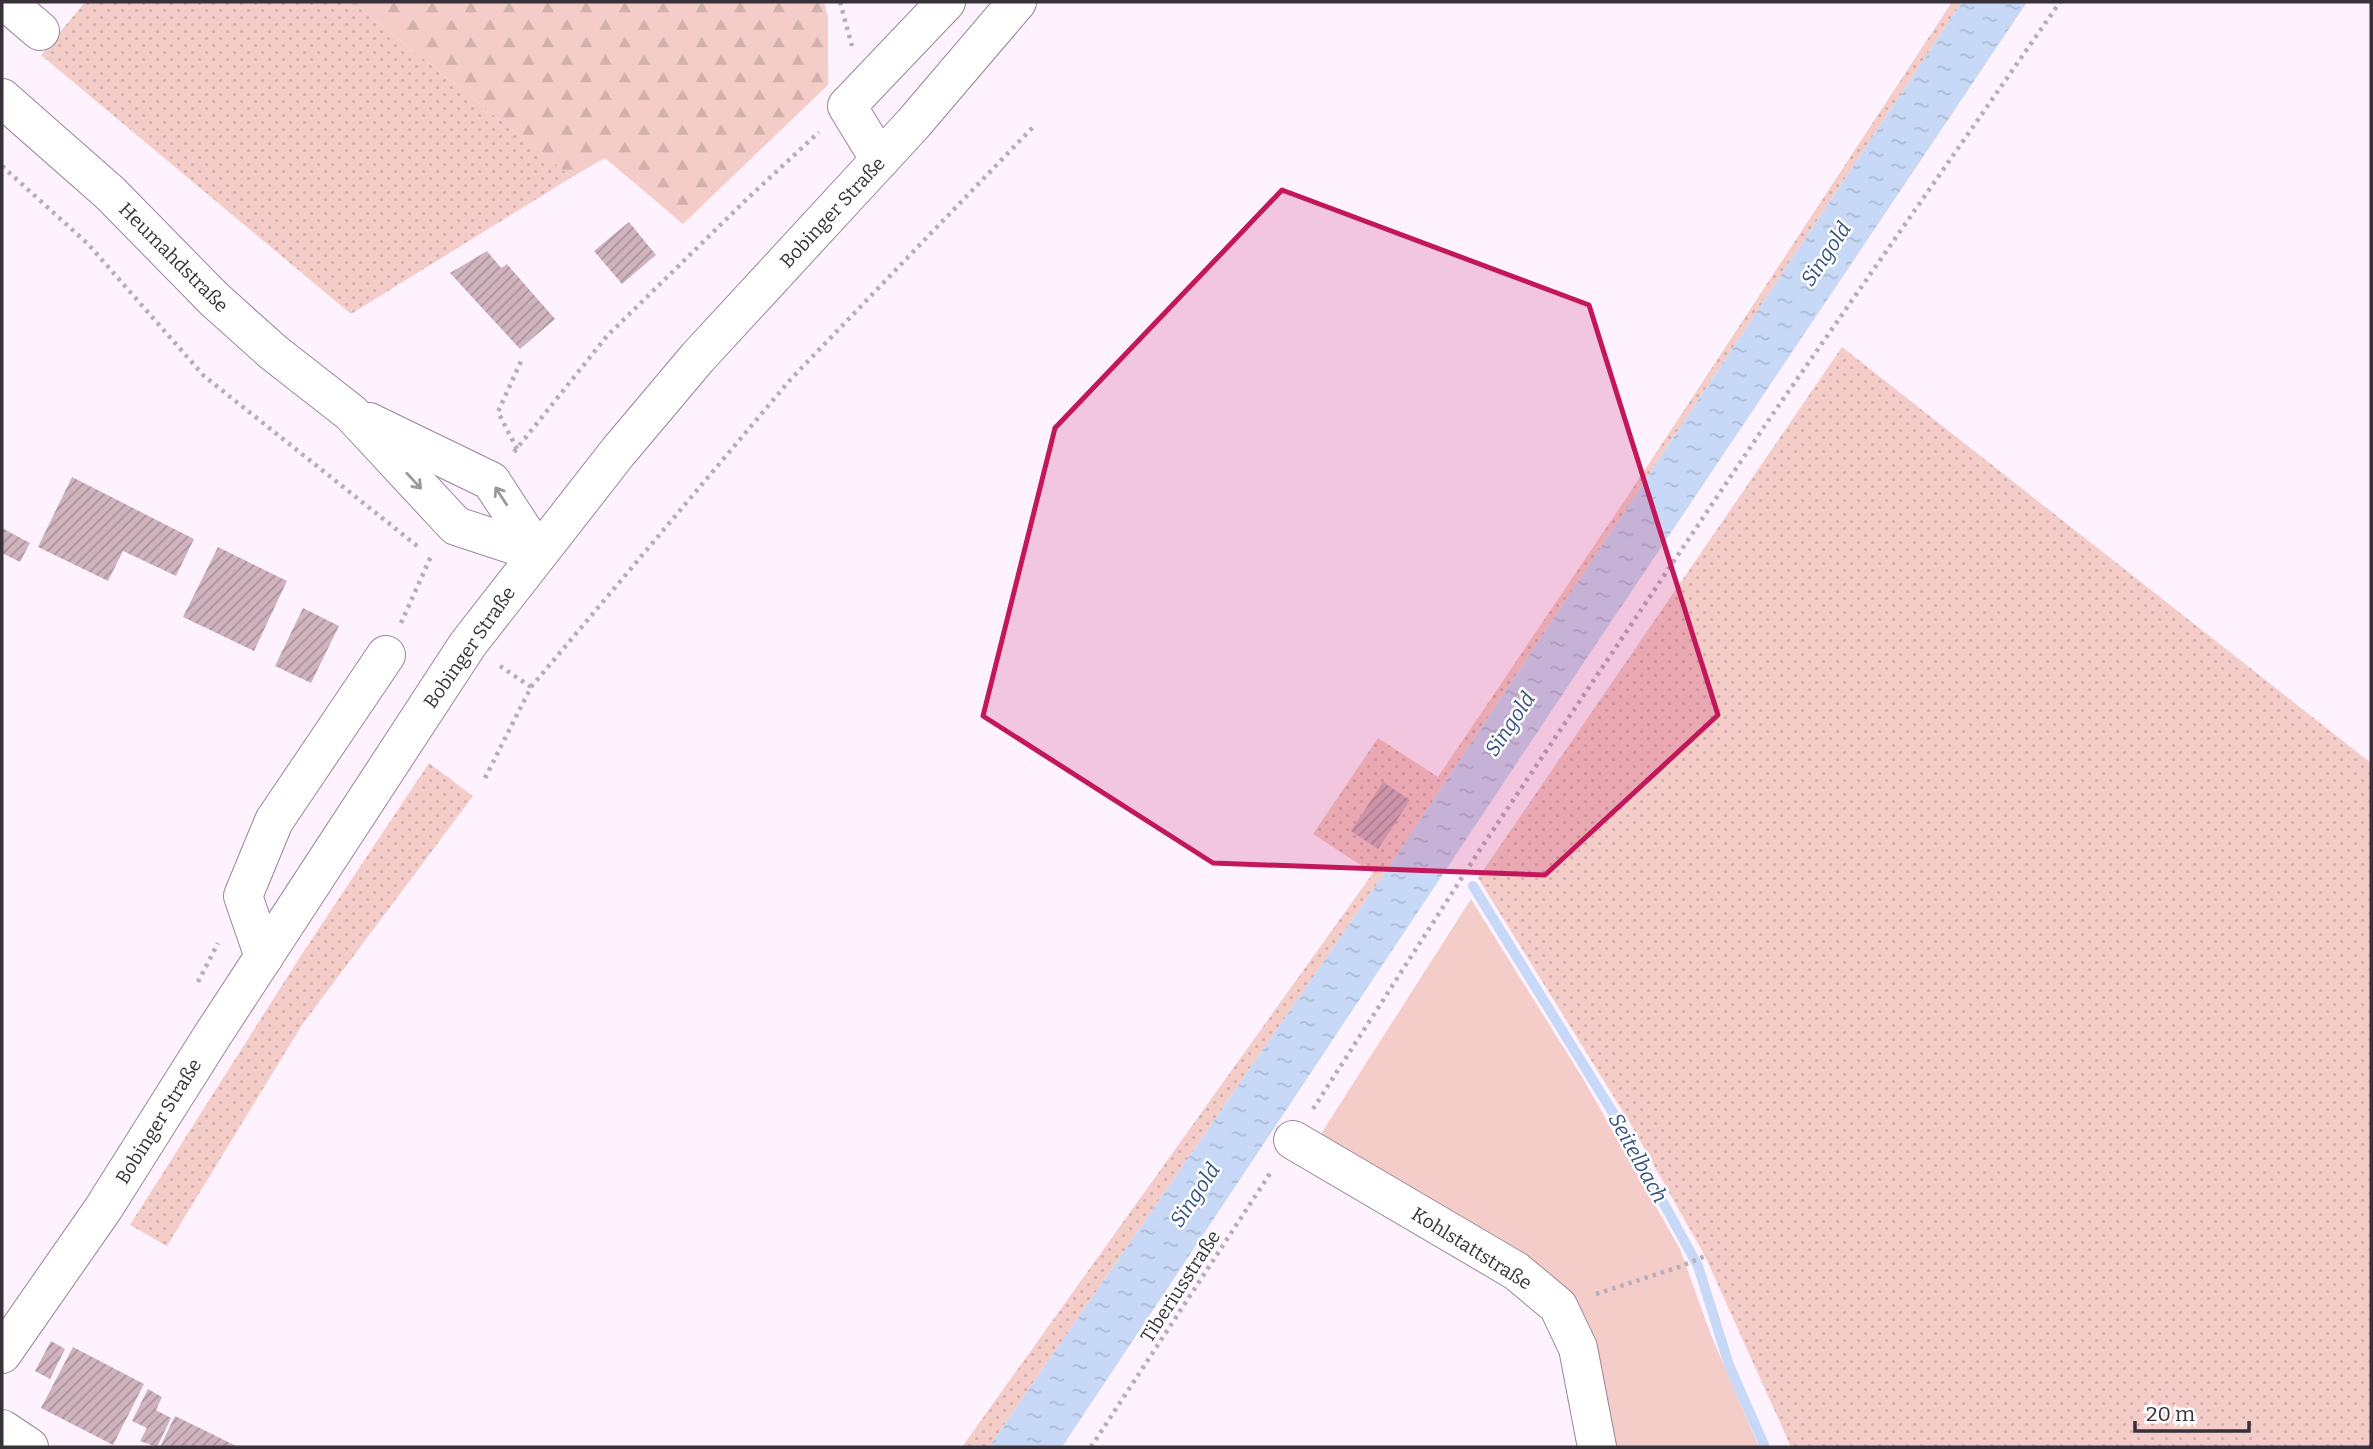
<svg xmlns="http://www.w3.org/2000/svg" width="2373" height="1449" font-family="Bitter,serif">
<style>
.grass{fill:url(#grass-dots)}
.forest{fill:url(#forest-firs)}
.garden{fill:#f4ccc8}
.water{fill:url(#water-ripples)}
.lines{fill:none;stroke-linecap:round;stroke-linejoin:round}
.stream{stroke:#c7d9f7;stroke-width:10}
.building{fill:url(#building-hatch)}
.minor-casing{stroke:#98869a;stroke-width:40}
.major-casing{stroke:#98869a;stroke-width:40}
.path{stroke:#b8aeb9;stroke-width:4.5;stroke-dasharray:3.5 5;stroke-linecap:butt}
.minor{stroke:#fff;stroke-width:38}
.major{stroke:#fff;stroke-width:38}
.oneway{stroke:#9c989c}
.marked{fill:#c2185b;fill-opacity:0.2;stroke:#c2185b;stroke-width:5;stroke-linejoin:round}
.labels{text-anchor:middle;stroke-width:5;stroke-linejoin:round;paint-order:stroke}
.street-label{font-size:19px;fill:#383139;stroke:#fff}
.water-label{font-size:21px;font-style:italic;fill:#365283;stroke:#fff}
</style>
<defs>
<pattern id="grass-dots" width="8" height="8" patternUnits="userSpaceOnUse" patternTransform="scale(1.75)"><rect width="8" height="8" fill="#f4ccc8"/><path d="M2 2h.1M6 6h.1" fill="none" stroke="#d2b0ad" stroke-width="1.8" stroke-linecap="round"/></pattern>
<pattern id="forest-firs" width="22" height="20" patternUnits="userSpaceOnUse" patternTransform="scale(1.75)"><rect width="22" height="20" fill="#f4ccc8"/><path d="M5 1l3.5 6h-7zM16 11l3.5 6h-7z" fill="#d2b0ad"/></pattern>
<pattern id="water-ripples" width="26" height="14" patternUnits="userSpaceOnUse" patternTransform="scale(1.75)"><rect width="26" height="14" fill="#c7d9f7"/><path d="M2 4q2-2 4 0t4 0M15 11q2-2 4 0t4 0" fill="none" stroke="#acbbd4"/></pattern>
<pattern id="building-hatch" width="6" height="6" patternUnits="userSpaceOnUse" patternTransform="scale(1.75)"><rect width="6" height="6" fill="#cfb3bd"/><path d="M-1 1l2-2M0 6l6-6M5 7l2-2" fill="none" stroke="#a9929b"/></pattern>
</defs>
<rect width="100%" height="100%" fill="#fef2ff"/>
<!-- grass -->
<g class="grass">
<path d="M85 2H352L572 177 351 314 41 55Z"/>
<path d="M1952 2H1962L1391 864 989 1447H962L1373 873 1313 834 1378 738 1438 777 1627 497Z"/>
<path d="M1842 347 2371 763V1447H1791L1705 1256 1630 1123 1478 878Z"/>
<path d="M429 763 473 796 302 1025 167 1246 130 1225 300 957Z"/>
</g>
<!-- forest -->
<path class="forest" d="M352 2H824L828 17V85L683 224 605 158 572 177Z"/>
<!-- garden -->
<path class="garden" d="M1471 899 1582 1077 1680 1249 1711 1335 1759 1447H1607L1586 1337 1317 1140Z"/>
<!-- water -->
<path class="water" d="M1962 2H2027L1570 683 1062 1447H989L1391 864Z"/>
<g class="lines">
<!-- stream -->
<path class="stream" d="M1473 886 1623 1129 1698 1266 1729 1365 1765 1447"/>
</g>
<!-- building -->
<g class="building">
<path d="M629 222 656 255 622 284 594 251Z"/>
<path d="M487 251 501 268 507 264 555 319 520 349 450 273Z"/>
<path d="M72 477 194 539 176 576 123 551 108 581 38 547Z"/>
<path d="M2 528 30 543 20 562 2 553Z"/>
<path d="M218 547 287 581 254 651 183 617Z"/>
<path d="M303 608 339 626 311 683 275 666Z"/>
<path d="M1383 782 1410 800 1378 849 1351 831Z"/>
<path d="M51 1341 65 1349 50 1379 35 1371Z"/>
<path d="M73 1347 144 1384 113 1445 41 1408Z"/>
<path d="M148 1389 162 1397 156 1410 171 1418 157 1447 140 1441 147 1428 132 1421Z"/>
<path d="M175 1416 212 1434 238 1447H160Z"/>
</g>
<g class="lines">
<!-- minor casing -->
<g class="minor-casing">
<g id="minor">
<path d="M6 2 40 31"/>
<path d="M880 160 847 106 946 2"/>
<path d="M264 957 243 896 274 821 386 655"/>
<path d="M1293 1140 1516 1271 1558 1306 1578 1348 1597 1447"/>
<path d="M2 1429 29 1447"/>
</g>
</g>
<!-- major casing -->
<g class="major-casing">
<g id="major">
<path d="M2 98 110 193 214 299 273 352 351 413 456 526 538 553"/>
<path d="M369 422 491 481 538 553"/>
<path d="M2 1354 103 1209 212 1036 468 644 618 452 698 357 913 124 1017 2"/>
</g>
</g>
<!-- path -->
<g class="path">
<path d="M840 2 852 46"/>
<path d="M2 166 88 244 204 376 421 549"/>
<path d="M517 449 498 412 522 359"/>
<path d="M514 452 607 336 749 197 819 132"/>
<path d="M401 623 432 554"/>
<path d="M500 666 531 687"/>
<path d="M485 778 531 687 790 380 1034 126"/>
<path d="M198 982 218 943"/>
<path d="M1313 1109 1481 848 1770 418 2060 2"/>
<path d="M1596 1294 1679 1267 1705 1256"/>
<path d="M1091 1447 1271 1172"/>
</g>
<!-- minor -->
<use href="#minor" class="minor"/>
<!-- major -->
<use href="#major" class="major"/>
</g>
<!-- one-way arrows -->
<defs><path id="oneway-shaft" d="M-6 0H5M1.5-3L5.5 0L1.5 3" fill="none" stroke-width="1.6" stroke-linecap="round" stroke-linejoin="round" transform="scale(1.75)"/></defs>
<g class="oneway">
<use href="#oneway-shaft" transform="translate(414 481) rotate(47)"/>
<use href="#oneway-shaft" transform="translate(501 496) rotate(-123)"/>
</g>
<!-- marked area -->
<path class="marked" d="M1282 190 1589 305 1718 715 1545 875 1213 863 983 716 1055 428Z"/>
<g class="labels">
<!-- street labels -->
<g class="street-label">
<text transform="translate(832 212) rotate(-47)" y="7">Bobinger Straße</text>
<text transform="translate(174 257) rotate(45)" y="7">Heumahdstraße</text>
<text transform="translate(469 647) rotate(-55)" y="7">Bobinger Straße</text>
<text transform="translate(158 1121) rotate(-58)" y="7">Bobinger Straße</text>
<text transform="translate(1472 1248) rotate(32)" y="7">Kohlstattstraße</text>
<text transform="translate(1180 1286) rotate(-57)" y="7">Tiberiusstraße</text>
</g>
<!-- water labels -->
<g class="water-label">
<text transform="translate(1826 254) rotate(-56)" y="7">Singold</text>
<text transform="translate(1510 724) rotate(-56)" y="7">Singold</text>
<text transform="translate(1638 1158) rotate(61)" y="7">Seitelbach</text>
<text transform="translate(1195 1195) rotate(-56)" y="7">Singold</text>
</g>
</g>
<!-- border -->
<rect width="2373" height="1449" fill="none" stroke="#383139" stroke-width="7"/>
<!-- scale -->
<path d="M2135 1421v10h114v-10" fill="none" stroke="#383139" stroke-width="3.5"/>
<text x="2146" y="1421" font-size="21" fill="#383139" stroke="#ffffff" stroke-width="5" paint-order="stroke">20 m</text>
</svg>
